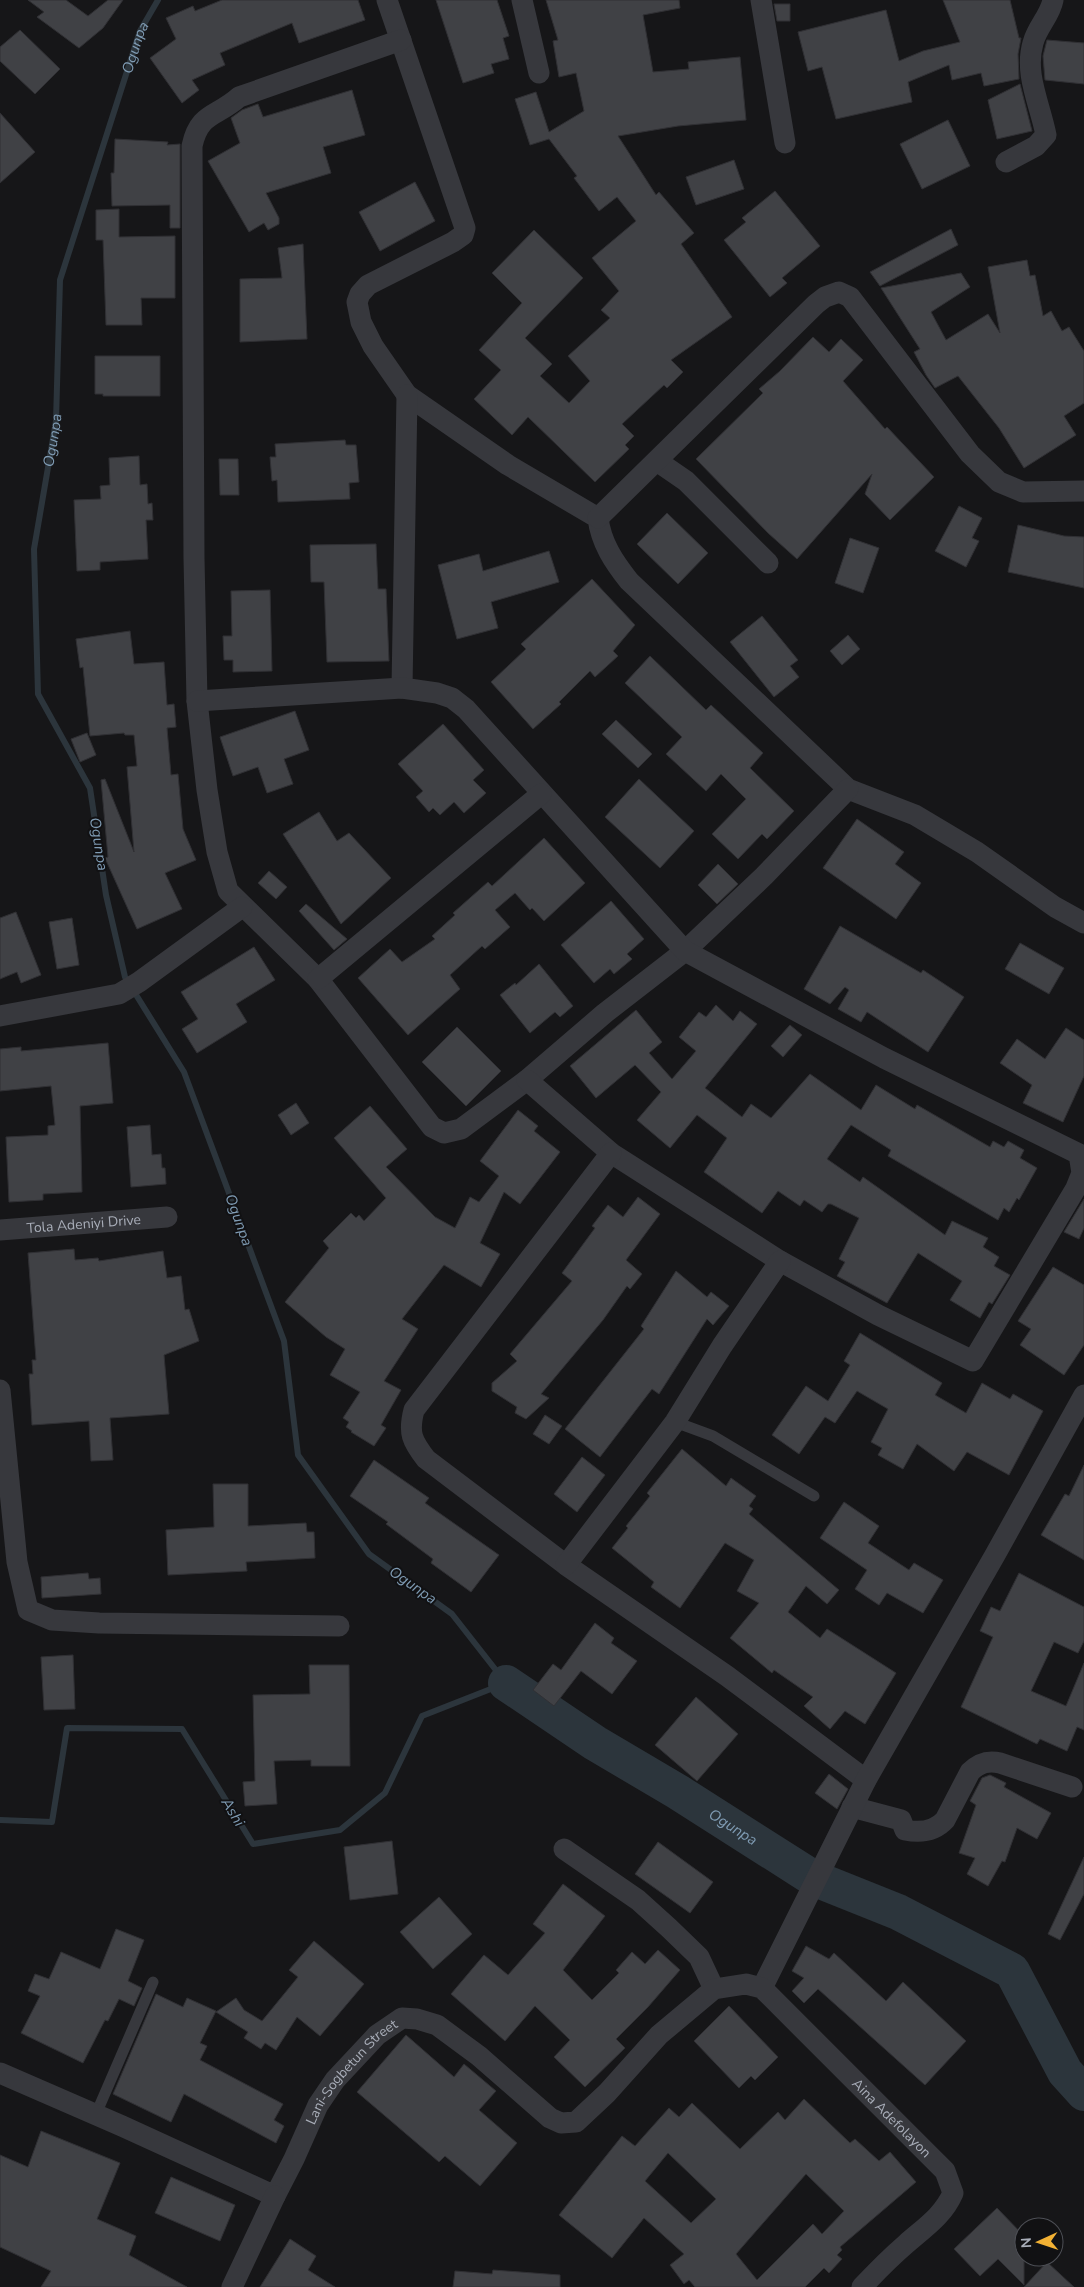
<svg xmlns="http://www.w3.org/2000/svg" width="1084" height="2287" font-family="'Nunito Sans',sans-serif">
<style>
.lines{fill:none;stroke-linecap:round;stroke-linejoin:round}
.stream{stroke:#2c353c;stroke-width:6}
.river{stroke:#2c353c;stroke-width:36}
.building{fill:#404145;stroke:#303034;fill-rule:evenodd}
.service{stroke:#37383d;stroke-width:11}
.minor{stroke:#37383d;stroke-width:21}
.labels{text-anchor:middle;stroke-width:4;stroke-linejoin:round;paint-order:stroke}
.street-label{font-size:14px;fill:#a8adb8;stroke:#111113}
.water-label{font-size:15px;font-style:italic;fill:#7f9bb3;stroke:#111113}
</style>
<rect width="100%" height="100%" fill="#161618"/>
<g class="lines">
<!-- stream -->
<path class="stream" id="s1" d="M0 1820 52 1822 67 1728 182 1729 253 1844 340 1830 385 1793 422 1716 506 1683 452 1614 369 1554 298 1455 284 1341 184 1072 125 977 106 895 90 788 38 694 34 549 56 421 60 280 140 31 158 0"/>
<!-- river -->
<path class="river" id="s2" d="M506 1683 595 1743 678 1792 813 1878 898 1912 1012 1971 1065 2072 1084 2093"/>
</g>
<!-- building -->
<g class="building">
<path d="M28 0H66L88 16 108 0H123L103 28 79 48 37 17 44 12Z"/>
<path d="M222 0H358L365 20 299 43 292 23 220 53 225 65 192 80 199 90 182 103 150 58 176 39 166 18 193 6 195 11Z"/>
<path d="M436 0H497L509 36 503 38 509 59 491 64 494 73 463 83Z"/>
<path d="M546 0H679L680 8 643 15 653 72 689 69 688 62 740 57 746 120 678 126 618 136 656 195 659 192 694 233 681 244 732 317 671 360 683 372 667 388 664 385 622 424 634 436 625 445 629 449 595 482 528 417 512 435 474 399 501 370 479 350 522 303 492 273 534 230 583 278 525 338 552 364 540 376 569 403 590 381 568 356 610 318 601 310 619 291 592 258 636 221 617 197 599 211 574 178 577 176 549 139 530 145 515 99 536 92 549 132 584 111 576 73 559 77 553 41 558 40Z"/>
<path d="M943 0H1010L1019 38H1021L1018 54 1019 79 984 86 981 73 952 80 949 65 908 82 912 102 836 119 822 67 808 71 798 32 886 10 899 61 923 51 960 42Z"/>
<path d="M774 4H790V21H777Z"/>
<path d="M20 30 60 69 35 94 0 61V47Z"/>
<path d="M1047 40 1084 43V84L1045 80 1043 56Z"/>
<path d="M1020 84 1032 131 997 139 988 100Z"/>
<path d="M352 90 365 135 323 147 331 173 266 193 279 218V224L268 230 264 223 249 232 208 161 240 143 231 118 242 110 258 104 263 117Z"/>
<path d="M0 113 35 152 0 183Z"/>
<path d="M948 120 970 166 922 189 900 144Z"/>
<path d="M115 139 168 142 167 145 180 144V228H170V205L112 206 111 173H114Z"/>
<path d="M734 160 744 189 696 205 686 177Z"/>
<path d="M415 182 435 221 380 251 359 212Z"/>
<path d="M775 191 820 246 782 278 787 283 770 297 724 240 746 222 742 218Z"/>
<path d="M119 209V237L175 236V298H141L142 325H106L103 240H96V210Z"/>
<path d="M951 229 958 245 880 286 870 272Z"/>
<path d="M303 244 307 339 240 342V279L282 278 278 248Z"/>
<path d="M1027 260 1030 276 1035 275 1043 316 1051 311 1062 331 1069 327 1084 351V403L1064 416 1076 435 1024 468 999 428 958 376 935 388 926 375 914 352 920 349 881 288 961 273 970 287 931 312 946 340 988 314 1000 333 988 267Z"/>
<path d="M813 337 829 352 841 339 863 360 843 381 885 429 887 427 934 477 890 520 865 494 872 474 797 559 768 533 696 459 763 393 759 389 780 371Z"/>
<path d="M95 356H160V396H103V394H95Z"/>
<path d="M345 440 346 445H356L359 482 349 483 350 499 278 502 277 480 272 481 270 457H276L275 444Z"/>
<path d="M139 456 140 485 147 484 148 504 152 503 153 520H146L148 559 100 562V570L77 571 74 500 101 499 100 486 110 485 109 458Z"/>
<path d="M219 459H238L239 495H220Z"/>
<path d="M959 506 982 518 972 538 979 541 966 567 935 551Z"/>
<path d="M667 513 708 553 678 584 637 544Z"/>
<path d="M1018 525 1064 536 1084 537V588L1008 572Z"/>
<path d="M850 538 879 548 863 593 835 583Z"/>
<path d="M376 544 378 589H386L389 661 327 662 324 582H311L310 545Z"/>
<path d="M549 551 559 582 491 602 498 628 457 639 438 565 479 554 483 571Z"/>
<path d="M592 579 635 625 613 651 618 656 595 677 590 671 559 702 561 704 533 729 491 682 526 649 521 644Z"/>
<path d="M270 590 272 671 233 672V660H224L223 636H232L231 591Z"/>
<path d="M762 616 798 660 790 666 799 677 774 697 730 642Z"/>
<path d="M130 631 134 664 164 662 167 705 174 704 176 727 167 728 171 775 178 774 183 829 196 860 165 873 182 909 137 929 105 858 108 857 101 780 105 779 134 852 127 767 137 766 134 735H125L124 733 90 736 83 667 80 668 76 639Z"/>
<path d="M848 635 860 649 842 665 830 651Z"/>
<path d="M650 656 706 710 711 705 763 753 750 768 794 811 767 839 762 834 738 859 712 834 746 799 721 774 706 791 666 754 682 737 625 683Z"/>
<path d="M295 711 309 750 284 759 293 784 267 793 258 767 233 776 220 737Z"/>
<path d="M616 720 652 754 638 768 602 734Z"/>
<path d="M443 724 484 770 473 780 486 793 464 813 454 802 440 815 433 808 429 812 416 797 423 791 398 764Z"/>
<path d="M87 733 96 755 80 762 71 739Z"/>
<path d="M639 779 694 831 660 868 605 817Z"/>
<path d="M319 812 337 841 349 833 391 878 341 924 283 834Z"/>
<path d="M857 819 904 852 895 864 921 883 896 919 823 868Z"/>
<path d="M544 838 585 883 544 921 532 908 530 910 515 893 495 910 510 927 485 949 482 946 450 975 460 989 408 1035 358 978 390 949 402 962 435 939 432 936 455 915 453 913 488 882 492 886Z"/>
<path d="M718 864 738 884 717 904 698 885Z"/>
<path d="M269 871 287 887 276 899 258 883Z"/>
<path d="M611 901 644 939 627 954 632 959 614 974 610 969 594 983 561 945Z"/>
<path d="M306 904 347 939 334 950 299 911Z"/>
<path d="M16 912 41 975 21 983 17 972 0 979V918Z"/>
<path d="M72 918 79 965 57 969 49 922Z"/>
<path d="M840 926 921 973 923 970 964 997 928 1052 867 1012 861 1022 838 1009 849 990 845 987 830 1004 804 989Z"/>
<path d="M1020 943 1064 968 1049 994 1005 969Z"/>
<path d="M254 947 275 980 236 1004 247 1022 197 1053 182 1029 198 1019 181 992Z"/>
<path d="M539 964 573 1006 560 1017 555 1012 530 1033 500 995 515 983 516 985Z"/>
<path d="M716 1005 733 1021 740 1011 757 1024 705 1088 742 1117 751 1104 771 1118 810 1074 861 1110 876 1085 915 1109 917 1105 990 1147 993 1141 1004 1147 1008 1141 1024 1150 1020 1158 1037 1168 1019 1200 1017 1198 1009 1212 1004 1208 998 1220 888 1156 891 1150 851 1125 827 1159 860 1182 863 1177 945 1235 952 1221 988 1238 983 1247 999 1257 994 1266 1010 1275 992 1304 989 1302 980 1318 950 1300 962 1281 918 1253 887 1303 837 1276 845 1262 839 1259 859 1218 831 1204H828L822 1212 804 1200 800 1206 778 1191 762 1213 704 1172 727 1138 697 1115 670 1148 637 1120 661 1092 635 1065 596 1098 570 1066 636 1010 662 1042 649 1053 672 1079 696 1051 679 1037 699 1012 706 1017Z"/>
<path d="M790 1025 802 1035 783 1057 771 1046Z"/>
<path d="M457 1027 501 1071 466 1106 422 1062Z"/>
<path d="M1066 1028 1084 1040V1076L1063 1122 1023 1103 1032 1085 1000 1063 1017 1039 1045 1059Z"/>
<path d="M108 1043 113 1103 80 1106 82 1192 43 1194V1200L9 1202 6 1137 48 1135V1126L55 1125 51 1086 0 1091V1049L21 1047V1051Z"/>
<path d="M296 1103 309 1123 291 1135 278 1115Z"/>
<path d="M370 1106 407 1149 386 1167 435 1217 455 1228 470 1197 479 1202 499 1176 480 1161 518 1110 538 1126 534 1131 560 1152 520 1204 504 1192 480 1243 500 1254 481 1287 444 1265 402 1319 418 1329 384 1381 401 1390 381 1425 386 1428 374 1446 351 1432 352 1431 346 1427 349 1422 343 1418 360 1392 330 1375 345 1349 326 1337 285 1302 329 1248 323 1241 351 1213 356 1218 359 1215 364 1221 386 1198 334 1138Z"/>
<path d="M150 1125 152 1155 161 1154 162 1168H165L166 1184 131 1187 127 1127Z"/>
<path d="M638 1197 660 1214 626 1260 642 1274 630 1289 627 1286 603 1320 541 1394 549 1398 526 1419 515 1413 517 1407 492 1391V1383L517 1361 510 1354 572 1281 562 1273 595 1228 592 1226 608 1205 623 1217Z"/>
<path d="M1084 1199V1228L1079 1239 1064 1232Z"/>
<path d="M74 1249 75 1260 98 1258 99 1261 163 1251 167 1278 181 1276 185 1310 189 1309 199 1341 164 1355 169 1414 110 1418 113 1460 91 1461 89 1421 32 1425 29 1374H33L32 1360H36L28 1253Z"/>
<path d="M1053 1267 1084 1285V1345L1064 1375 1020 1345 1031 1329 1018 1321Z"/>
<path d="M676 1271 707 1297 711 1292 729 1306 713 1325 707 1319 659 1394 652 1389 600 1457 565 1429 644 1329 641 1326Z"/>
<path d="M860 1333 942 1383 935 1395 966 1413 982 1383 1010 1399 1013 1394 1043 1411 1009 1475 967 1452 954 1471 917 1444 903 1469 878 1455 882 1448 871 1442 888 1409 857 1391 835 1423 825 1417 799 1454 772 1435 806 1386 828 1401 850 1365 844 1361Z"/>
<path d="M545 1415 562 1426 549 1444 533 1434Z"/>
<path d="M682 1449 726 1486 731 1478 756 1496 749 1506 753 1509 749 1514 839 1590 827 1604 806 1586 788 1612 820 1638 827 1629 896 1673 865 1724 845 1711 830 1729 804 1706 813 1697 774 1670 772 1673 730 1638 759 1603 737 1591 754 1560 725 1543 680 1608 651 1587 654 1582 612 1548 628 1528 626 1526 650 1496 647 1493Z"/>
<path d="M582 1457 605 1475 577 1512 554 1494Z"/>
<path d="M374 1460 429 1498 425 1503 499 1555 471 1592 431 1563 433 1559 386 1524 388 1522 350 1496Z"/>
<path d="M1084 1465V1560L1041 1535 1065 1494 1069 1496Z"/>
<path d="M213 1484H248V1526L306 1523 307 1532H314L315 1558 246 1562 247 1571 168 1575 166 1530 214 1527Z"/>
<path d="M844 1502 879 1526 868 1543 909 1570 914 1563 943 1580 923 1613 887 1593 879 1605 855 1589 867 1570 820 1538Z"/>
<path d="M88 1573 89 1579 100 1578 101 1594 42 1598 41 1577Z"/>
<path d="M1019 1573 1084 1607V1641L1078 1653 1054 1642 1031 1691 1066 1706 1084 1663V1730L1077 1727 1067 1751 1040 1739 1037 1744 961 1707 993 1637 980 1631 991 1607 1000 1611Z"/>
<path d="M595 1623 614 1638 611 1643 637 1661 612 1694 581 1671 554 1706 533 1690 553 1664 561 1670Z"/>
<path d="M73 1655 75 1709 44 1710 41 1657Z"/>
<path d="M309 1665H349L350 1766H311V1760L274 1761 277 1804 245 1806 243 1782 255 1781 253 1695 310 1694Z"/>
<path d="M696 1697 738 1734 697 1781 655 1745Z"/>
<path d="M829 1774 848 1789 837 1809 815 1793Z"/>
<path d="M990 1775 1006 1783 1004 1787 1051 1813 1037 1839 1017 1828 1005 1862 1002 1861 988 1886 967 1874 975 1858 959 1853 976 1805 970 1801 982 1778Z"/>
<path d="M392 1841 398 1894 350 1900 344 1847Z"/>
<path d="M658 1842 713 1882 690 1913 635 1874Z"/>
<path d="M1084 1857V1894L1060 1940 1048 1934Z"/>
<path d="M563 1884 605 1916 563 1970 592 2000 619 1973 616 1970 632 1952 645 1964 658 1950 680 1970 648 2007 616 2039 625 2048 585 2087 554 2057 570 2040 535 2006 505 2041 451 1994 484 1955 508 1975 545 1933 533 1924Z"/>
<path d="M439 1897 472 1934 433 1969 400 1932Z"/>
<path d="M116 1929 144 1940 128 1981 142 1988 134 2006 119 1999 108 2021 105 2020 83 2063 21 2033 40 1996 28 1991 35 1974 49 1979 61 1952 100 1969Z"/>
<path d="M314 1941 364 1984 320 2036 297 2017 276 2050 265 2043 261 2049 244 2038 248 2032 216 2012 236 1998 244 2010 262 2021 298 1977 289 1970Z"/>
<path d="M806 1946 829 1959 834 1953 886 2001 903 1982 966 2041 925 2085 818 1989 804 2003 792 1991 804 1978 792 1971Z"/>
<path d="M156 1994 183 2007 187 1998 216 2011 200 2043 207 2046 200 2060 283 2104 274 2120 284 2126 276 2143 184 2094 171 2122 113 2094Z"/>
<path d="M729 2006 778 2057 755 2080 751 2076 739 2088 694 2041Z"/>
<path d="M406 2035 454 2077 464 2064 496 2091 479 2110 517 2143 480 2186 445 2156 439 2162 357 2092Z"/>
<path d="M804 2099 850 2143 855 2139 879 2161 890 2152 916 2182 840 2247 842 2250 837 2255 842 2259 829 2273 824 2268 805 2287H695L689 2280 684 2284 670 2265 684 2254 644 2218 612 2258 559 2215 622 2136 635 2146 669 2108 679 2117 692 2103 740 2149 778 2112 785 2120ZM668 2153 716 2199 691 2223 645 2181ZM806 2174 844 2211 822 2234 813 2224 757 2280 736 2254Z"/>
<path d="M41 2131 120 2163 97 2219 136 2236 129 2255 187 2287H41L51 2271 0 2247V2155L28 2167Z"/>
<path d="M171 2177 235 2205 220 2241 155 2213Z"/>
<path d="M997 2208 1024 2236V2285L998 2259 980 2276 954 2249Z"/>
<path d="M290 2239 316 2256 308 2270 335 2287H260Z"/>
<path d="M1047 2262 1074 2287H1024Z"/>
<path d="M493 2270 560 2275V2287H453L455 2271 492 2274Z"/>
</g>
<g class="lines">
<!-- service -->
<g class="service">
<path d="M675 1422 713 1436 814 1496"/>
<path d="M96 2114 153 1982"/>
</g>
<!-- minor -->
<g class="minor">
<path d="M387 0 465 228 463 235 453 242 368 285 360 294 357 302 361 322 373 346 407 395 508 465 598 518C601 543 614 562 629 581L848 789 915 815 977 852 1055 907 1084 923"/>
<path d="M522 0 539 73"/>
<path d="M761 0 785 143"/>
<path d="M401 40 239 97C217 117 199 112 192 146L194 558 197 701 207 790 217 852 228 891 318 979 432 1127 444 1133 461 1129 527 1080 605 1013 685 951 764 876 848 789"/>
<path d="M1006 162 1036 146 1046 135C1040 104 1024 74 1033 43 1037 27 1050 16 1053 0"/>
<path d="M657 461 686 481 768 563"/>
<path d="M598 518 816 304 825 297 839 292 850 297 970 454 999 482 1023 492 1084 491"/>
<path d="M402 688 407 395"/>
<path d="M197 701 402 688 437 693 452 698 466 709 685 951 884 1058 1079 1154 1082 1173 1076 1188 973 1361 878 1315 780 1261 611 1153 527 1080"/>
<path d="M318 979 541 794"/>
<path d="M0 1016 119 994 139 982 242 907"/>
<path d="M611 1153 414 1410C408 1433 412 1441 426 1459L566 1565 727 1676 866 1780"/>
<path id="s3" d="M0 1230 167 1217"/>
<path d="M0 1390 17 1562 28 1610 52 1620 99 1623 339 1626"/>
<path d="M566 1565 675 1422 722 1346 780 1261"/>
<path d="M852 1807 901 1820 905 1830C920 1833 934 1832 945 1820L970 1772C979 1763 988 1760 1000 1763L1072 1787"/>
<path d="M564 1849 638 1900 669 1928 699 1957 714 1989"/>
<path d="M762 1988 866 1780 995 1555 1084 1395"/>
<path id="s4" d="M0 2073 122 2126 275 2196 294 2159 318 2105 335 2080 377 2035 402 2018 417 2019 437 2025 479 2056 550 2118 561 2123 576 2122 607 2093 659 2035 714 1989 746 1984 762 1988 945 2171 953 2193C943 2216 924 2228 906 2244 891 2257 876 2272 862 2287"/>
<path d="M232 2287 275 2196"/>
</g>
</g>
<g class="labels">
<!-- street labels -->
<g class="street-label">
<text dy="5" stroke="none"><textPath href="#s3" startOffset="84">Tola Adeniyi Drive</textPath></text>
<text dy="5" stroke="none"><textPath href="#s4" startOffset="449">Lani-Sogbetun Street</textPath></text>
<text dy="5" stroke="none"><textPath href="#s4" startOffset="1158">Aina Adefolayon</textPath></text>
</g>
<!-- water labels -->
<g class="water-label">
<text dy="5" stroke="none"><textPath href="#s1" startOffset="2505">Ogunpa</textPath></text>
<text dy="5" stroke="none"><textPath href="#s1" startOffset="2100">Ogunpa</textPath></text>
<text transform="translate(99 844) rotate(81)" y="5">Ogunpa</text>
<text transform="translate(239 1220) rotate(70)" y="5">Ogunpa</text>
<text transform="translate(413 1585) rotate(35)" y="5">Ogunpa</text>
<text transform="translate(233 1812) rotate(59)" y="5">Ashi</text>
<text dy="5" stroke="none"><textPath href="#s2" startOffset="269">Ogunpa</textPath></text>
</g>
</g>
<!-- north arrow -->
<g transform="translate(1039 2242) rotate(267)"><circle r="24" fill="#111113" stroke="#4d4f55"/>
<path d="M0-4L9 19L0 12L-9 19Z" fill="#f2b134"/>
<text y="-8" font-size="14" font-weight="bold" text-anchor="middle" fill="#a8adb8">N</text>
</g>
</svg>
